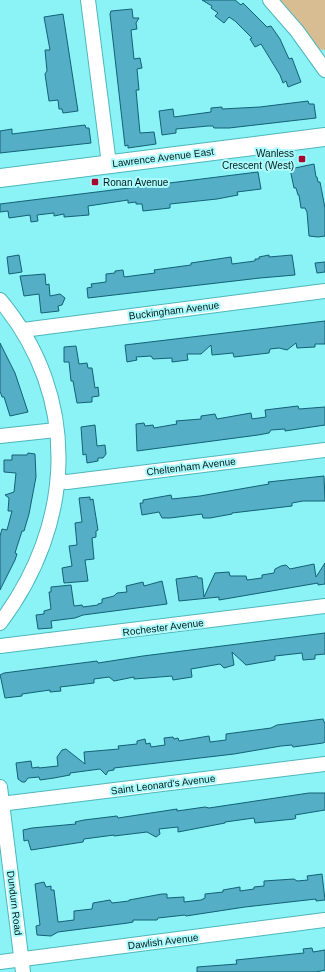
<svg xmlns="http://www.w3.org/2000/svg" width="325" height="972" font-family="Helvetica,sans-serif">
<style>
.green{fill:#d8bd92}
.building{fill:#54aec6;stroke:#126275}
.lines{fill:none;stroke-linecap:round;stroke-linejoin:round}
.minor-casing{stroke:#4db7bb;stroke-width:16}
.major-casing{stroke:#4db7bb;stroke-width:20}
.minor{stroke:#fff;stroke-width:14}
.major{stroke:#fff;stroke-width:18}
.poi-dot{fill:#a50a2e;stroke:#acfcfe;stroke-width:1.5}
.labels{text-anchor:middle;stroke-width:4;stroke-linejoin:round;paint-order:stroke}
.poi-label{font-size:10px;fill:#031a1a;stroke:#acfcfe;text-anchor:end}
.street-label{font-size:10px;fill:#031a1a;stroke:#acfcfe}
</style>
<rect width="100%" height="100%" fill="#8bf2f6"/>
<!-- green -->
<path class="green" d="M278 0H325V50L317 49Z"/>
<!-- building -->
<g class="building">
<path d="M202 0H235L241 5 243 3 267 27 271 26 280 39 289 59 292 58 301 82 288 87 286 81 283 83 280 75 261 44 255 47 250 39 252 38 235 21 229 17 224 23 215 16 218 13 211 8 212 6Z"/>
<path d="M132 9 133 18H139L136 23 137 29 131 30 134 59 140 58 142 68 137 69 139 90H136L140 133 154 132 156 144 128 148V145L125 146 110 14 111 11Z"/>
<path d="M63 14 78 111 63 113 62 109H59L58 100 49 101 45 74 47 71 45 50H50L44 17Z"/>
<path d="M308 101 309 104H314L316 118 229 128H214L213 126H208L176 129V133L162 135 159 111 173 109 174 117 211 112V108L222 107V109L260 107Z"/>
<path d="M85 125 86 128H89L91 143 0 153V131L12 129V134Z"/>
<path d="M314 164 316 177H317L318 182H320L325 208V236L318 237 309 236 307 212 305 208H301L299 195H298L296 188H294L290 169Z"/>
<path d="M258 172 261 189 237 192 238 195 217 199 170 204V208L143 211 142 204H136V202L128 203V200L88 206 89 215 64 217V214L54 216V213L37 215 38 221 31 222 30 215 9 218 8 211 0 212V204Z"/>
<path d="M19 255 22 272 9 274 7 257Z"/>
<path d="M269 255V257L292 255 295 275 260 278 88 298 87 288 92 287 91 284 106 282V274L115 273V271L123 270 124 277 155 273 154 270 191 265V263L231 257 232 264 255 261V259H259V257Z"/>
<path d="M325 262V272L317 273 315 263Z"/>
<path d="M45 274 46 285 49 284 50 296 60 294 65 298 62 305 58 306 59 311 41 313 39 294 24 296 20 276Z"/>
<path d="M325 321V344H315V347L297 348 296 343 287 350 279 348 270 349 269 353 234 357 233 353 212 355 211 345 201 354H187L188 360 172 362V358L153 359 151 356 136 357 137 360 127 362 125 345Z"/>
<path d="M0 343 15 373 28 412 10 416 4 397H2L0 391Z"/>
<path d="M76 346 79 364 87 363 88 368H92L95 388 98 387 99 396 92 397V402L77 403 73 381H71L69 362H64V347Z"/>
<path d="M298 406 299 409 325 407V425L285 431V429L271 430 269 433 258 435 137 451 136 424 144 423 145 426 153 425 154 428 177 424 176 421 201 419V416L215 414 217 419 251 413 252 419 266 417 265 410Z"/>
<path d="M95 425 97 446 105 445 106 454 103 458H98V461L87 463 86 454 83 455 81 427Z"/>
<path d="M28 453 35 454 36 477 29 514 24 531H22L15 553 17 554 15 560 0 590V536L2 529 7 530 12 511H8L9 498 5 495 14 492 16 473 4 472V460H12V455H27Z"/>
<path d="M324 476 325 501H303L292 503V506L232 513V514L210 518H203L202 514 170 518H162L159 512 142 515 140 503H143V500L171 495 172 499 200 496 269 484 268 482Z"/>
<path d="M90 497V500L93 499 98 530 96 531V537L92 538 94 559 85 560 88 581 64 583 62 568 72 566 69 546 77 545 75 523 82 522 79 498Z"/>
<path d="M325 563V584L318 585V583L219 600V597L179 601 176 579 197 576 198 578H202L204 597 215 573 229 572 230 576H246L247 580 262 578V575L274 573 275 569 281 566 286 565 290 569 314 564 316 577Z"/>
<path d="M162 581 167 604 83 615 75 618 51 621 52 628 38 629 36 615 44 614V611L51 609 49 592H51V587L71 585 74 606 82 605 83 607 98 605V604L102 603V599L114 596 117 593 127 592 126 586 143 582 144 586Z"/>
<path d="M325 633V654L315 655V659L303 660 302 653 275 656V660L246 665 232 652 234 665 224 668 220 664 191 669 192 677 173 680 172 676 134 679V677L114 681 109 677 94 679V683L60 687 61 691 50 692V690L22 694V696L5 698 1 679 0 675 4 673 97 661 98 663 143 656Z"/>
<path d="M323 719 325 724V742L323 743 293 747 292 745 281 746 234 754 114 768V770L108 771 106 775 100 769 70 773V775L54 778 40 780 39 777 28 778 25 782H22L18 779 16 763 31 761 32 768 39 767V768L58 766 57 757 62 750 66 749 85 764 84 752 119 749 118 746 137 744V741L145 739 146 744 150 743 151 747 165 745 164 738 173 737 174 739 178 738 179 741 209 736 210 742 226 740V734L271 728 277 725Z"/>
<path d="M309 793H325V810L295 815 296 818 294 819 255 823 254 818 225 822V823L178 832V827L159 829 160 834 156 837 147 832 114 836V835L84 839 83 842 31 850 28 840 24 841 23 830 32 828 76 824 75 822 84 820 117 816 118 818 177 809V811L205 807 209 808Z"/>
<path d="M322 874 325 900 316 901V899L245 907 186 916 185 915 158 918 157 920H133V922L128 923 58 932 51 936 37 935 36 926 40 925 35 884 44 882 46 887 51 886V890H54L58 922 74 920V911L92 909 93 903 110 900 112 903 129 901V900L162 894H167V898L184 897V902L201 900 205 898V894L223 892V890L240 887V891L254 889V887L264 886V881L294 879 297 881 308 880 307 876Z"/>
<path d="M312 948 313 952 325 950V970L316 972H197V967L237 964 236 960 304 953 303 949Z"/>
</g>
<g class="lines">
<!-- minor casing -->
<g class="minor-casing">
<g id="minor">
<path d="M88 0 109 164"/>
<path d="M270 0 297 31 325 70"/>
<path d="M0 300C81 397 75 524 0 623"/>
<path d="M23 330 325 291"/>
<path d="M0 436 56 430"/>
<path d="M58 481 67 482 325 450"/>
<path d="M0 646 325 606"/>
<path d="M0 787 23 972"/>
<path d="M0 804 325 764"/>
<path d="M0 962 325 920"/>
</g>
</g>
<!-- major casing -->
<g class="major-casing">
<path id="major" d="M0 178 325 137"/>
</g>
<!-- minor -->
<use href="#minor" class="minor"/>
<!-- major -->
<use href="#major" class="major"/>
</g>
<!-- markers -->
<g class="poi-dot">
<rect x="298" y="155" width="8" height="8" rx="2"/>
<rect x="91" y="178" width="8" height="8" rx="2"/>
</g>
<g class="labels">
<!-- poi labels -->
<g class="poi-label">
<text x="294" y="157">Wanless<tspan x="294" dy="12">Crescent (West)</tspan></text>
<text x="103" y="186" text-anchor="start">Ronan Avenue</text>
</g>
<!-- street labels -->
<g class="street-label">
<text transform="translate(163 157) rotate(-7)" y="4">Lawrence Avenue East</text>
<text transform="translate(174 310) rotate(-7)" y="4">Buckingham Avenue</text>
<text transform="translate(191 466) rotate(-7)" y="4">Cheltenham Avenue</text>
<text transform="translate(163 627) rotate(-7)" y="4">Rochester Avenue</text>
<text transform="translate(163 784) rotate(-7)" y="4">Saint Leonard's Avenue</text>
<text transform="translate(15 903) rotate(83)" y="4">Dundurn Road</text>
<text transform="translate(163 941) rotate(-7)" y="4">Dawlish Avenue</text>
</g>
</g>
</svg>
